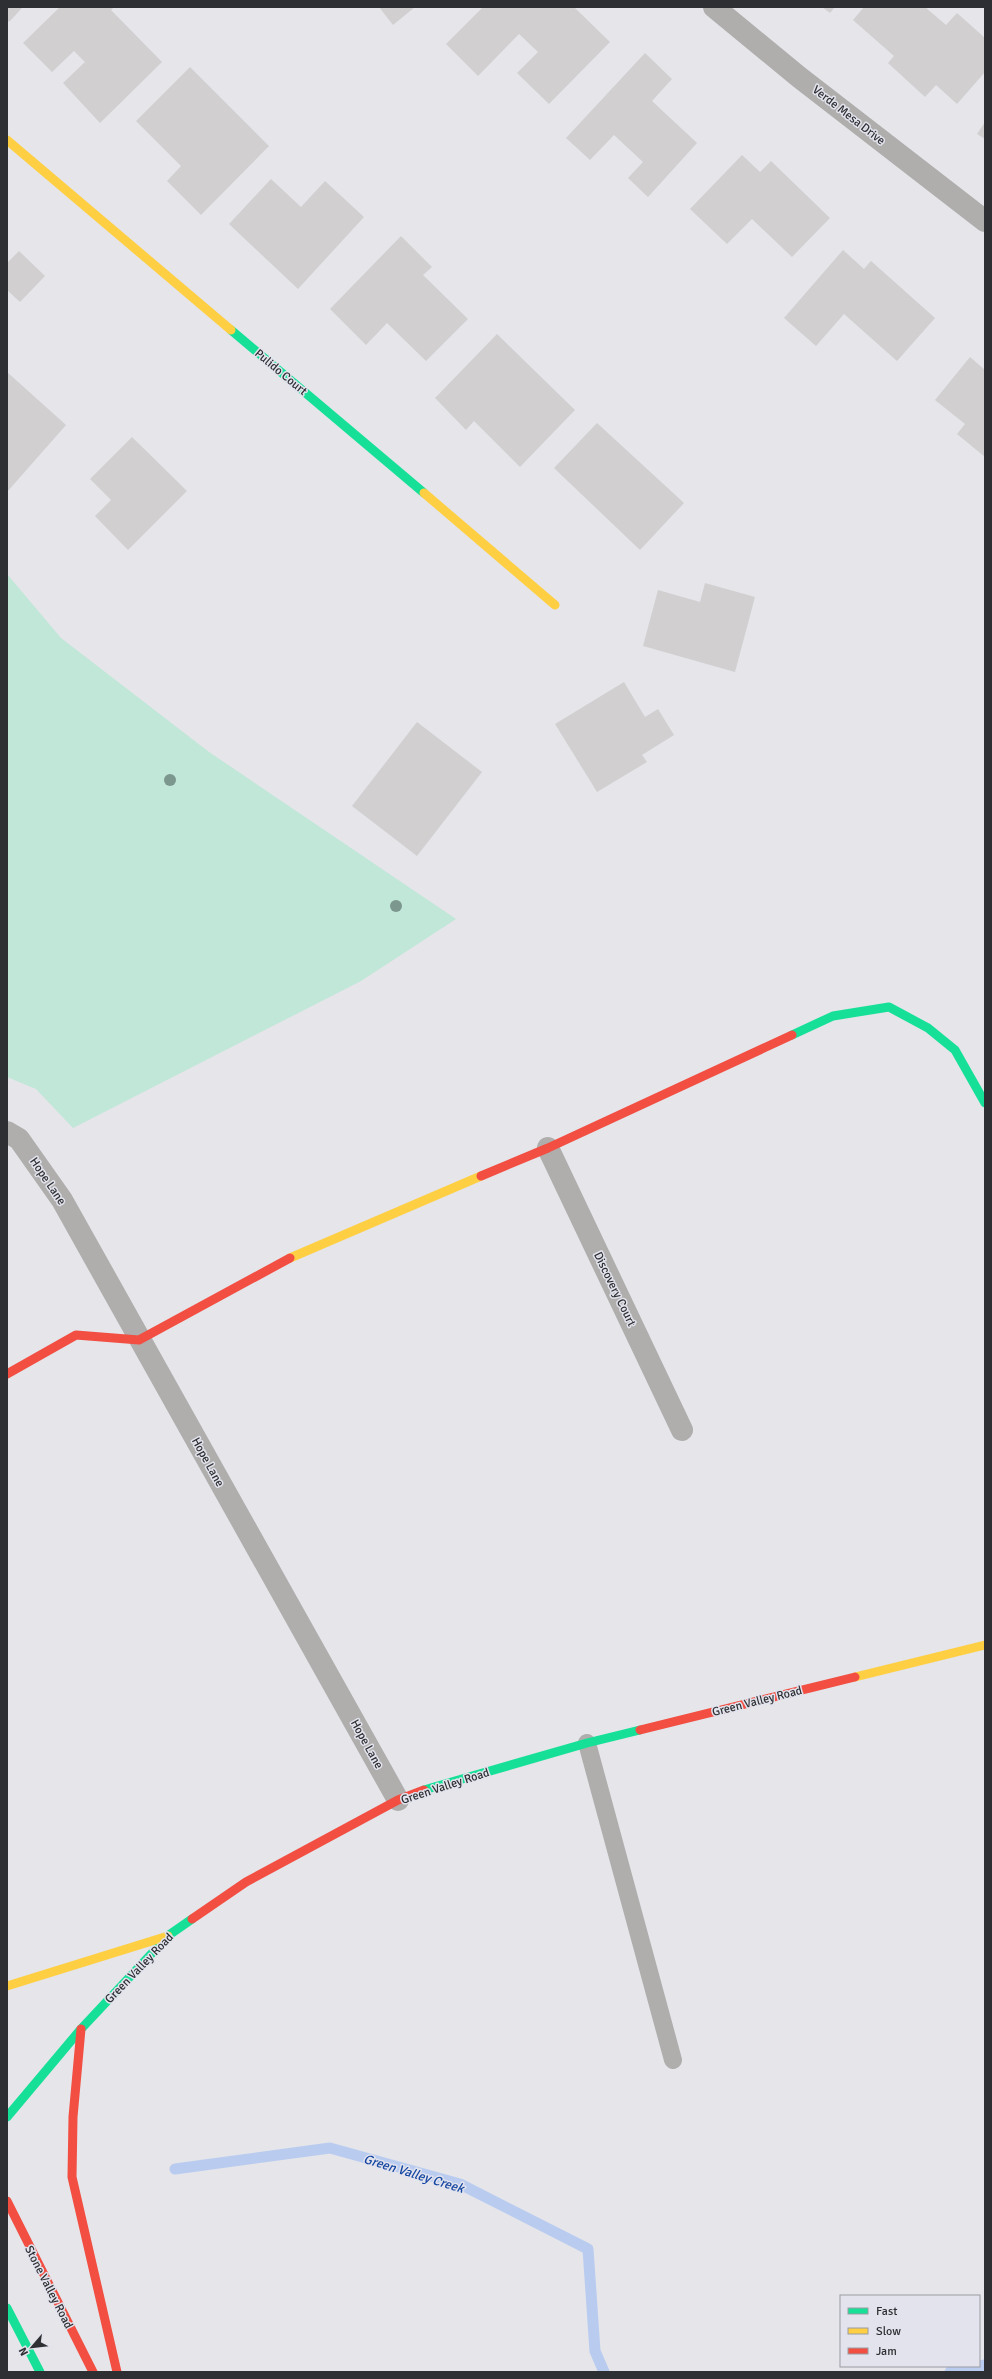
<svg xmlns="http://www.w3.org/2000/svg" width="992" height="2379" font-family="Signika,sans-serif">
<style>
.grass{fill:#c0e7d7}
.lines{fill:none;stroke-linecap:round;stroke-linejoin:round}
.stream{stroke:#b9ccf0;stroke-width:11}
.building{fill:#d1cfd0}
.lane{stroke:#afaead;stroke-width:18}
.street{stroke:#afaead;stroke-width:22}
.fast{stroke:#16e098;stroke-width:9}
.slow{stroke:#ffcf43;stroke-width:9}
.jam{stroke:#f24e42;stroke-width:9}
.tree{fill:#7c978e}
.labels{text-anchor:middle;stroke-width:3;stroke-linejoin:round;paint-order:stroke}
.street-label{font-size:12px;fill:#2e2f32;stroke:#e2e3ed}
.water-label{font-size:13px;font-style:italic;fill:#1547a2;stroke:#e2e3ed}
</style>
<rect width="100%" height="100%" fill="#e5e5ea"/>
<!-- grass -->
<path class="grass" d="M7 574 61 638 209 752 456 919 361 981 73 1128 36 1089 7 1077Z"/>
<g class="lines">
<!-- stream -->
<g class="stream">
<path d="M175 2169 330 2148 460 2184 588 2249 595 2351 604 2372"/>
<path d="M950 2372 985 2365"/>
</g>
</g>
<!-- building -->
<g class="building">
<path d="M7 7H23L9 22 7 20Z"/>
<path d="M60 7H114L111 10 162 62 100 123 63 83 85 62 74 51 52 72 23 43Z"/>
<path d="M379 7H415L393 25Z"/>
<path d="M483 7H574L610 42 549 104 517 73 538 52 519 34 478 76 446 44Z"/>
<path d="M822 7H835L830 13Z"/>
<path d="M864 7H925L946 25 957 13 985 38V72L957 104 936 85 925 97 888 63 894 56 853 20Z"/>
<path d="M645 53 672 79 652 101 697 143 648 197 628 178 643 162 614 135 590 160 566 138Z"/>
<path d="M190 67 269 146 201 215 167 181 181 166 136 121Z"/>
<path d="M985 122V139L977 134Z"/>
<path d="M742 155 760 172 771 161 830 218 792 257 752 219 727 244 690 209Z"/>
<path d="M271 179 301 207 325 181 364 217 298 289 229 224Z"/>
<path d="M401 236 432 267 423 275 468 319 426 361 387 323 366 345 330 309Z"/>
<path d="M843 250 864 269 871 261 935 318 897 361 844 314 816 346 784 318Z"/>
<path d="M19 251 45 276 20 302 7 290V263Z"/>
<path d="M497 334 575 410 520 467 474 421 466 430 435 398Z"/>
<path d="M970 357 985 370V457L957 434 965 424 935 400Z"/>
<path d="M7 372 66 425 7 492Z"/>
<path d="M597 423 684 503 640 550 554 468Z"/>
<path d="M132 437 187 491 128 550 95 516 111 500 90 479Z"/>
<path d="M705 583 755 597 735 672 643 646 658 590 700 602Z"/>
<path d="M624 682 645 717 658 709 674 735 642 755 647 762 597 792 555 724Z"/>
<path d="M417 722 482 772 417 856 352 806Z"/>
</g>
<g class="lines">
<!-- lane -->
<path class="lane" d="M587 1743 673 2060"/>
<!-- street -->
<g class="street">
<path d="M714 7 799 77 985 221"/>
<path d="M7 1132 19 1139 62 1200 398 1800"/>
<path d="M548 1148 682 1430"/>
</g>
<!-- fast -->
<g class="fast">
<path d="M231 330 424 493"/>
<path d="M792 1035 833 1016 889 1007 928 1028 955 1050 985 1103"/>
<path d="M424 1790 587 1743 640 1730"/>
<path d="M7 2117 81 2029 169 1935 192 1919"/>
<path d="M7 2308 40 2372"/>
</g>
<!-- slow -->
<g class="slow">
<path d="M7 140 231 330"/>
<path d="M424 493 555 605"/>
<path d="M290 1258 481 1176"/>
<path d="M855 1677 985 1645"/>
<path d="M7 1986 168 1936"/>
</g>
<!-- jam -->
<g class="jam">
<path d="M481 1176 548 1148 792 1035"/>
<path d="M7 1374 76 1335 139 1340 290 1258"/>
<path d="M640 1730 855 1677"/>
<path d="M192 1919 246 1882 398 1800 424 1790"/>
<path d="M81 2029 73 2117 72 2177 117 2372"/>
<path d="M7 2201 93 2372"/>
</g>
</g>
<!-- trees -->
<g class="tree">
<circle cx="170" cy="780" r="6"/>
<circle cx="396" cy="906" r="6"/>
</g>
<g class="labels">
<!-- street labels -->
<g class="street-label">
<text transform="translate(849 115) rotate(38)" y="4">Verde Mesa Drive</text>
<text transform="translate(281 372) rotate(40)" y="4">Pulido Court</text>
<text transform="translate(48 1181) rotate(56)" y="4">Hope Lane</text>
<text transform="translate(615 1289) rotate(64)" y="4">Discovery Court</text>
<text transform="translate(208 1462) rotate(61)" y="4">Hope Lane</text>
<text transform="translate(757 1701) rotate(-14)" y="4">Green Valley Road</text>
<text transform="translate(367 1744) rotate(61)" y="4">Hope Lane</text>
<text transform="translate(445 1786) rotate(-18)" y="4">Green Valley Road</text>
<text transform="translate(139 1968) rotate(-46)" y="4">Green Valley Road</text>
<text transform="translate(49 2287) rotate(63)" y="4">Stone Valley Road</text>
</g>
<!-- water labels -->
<g class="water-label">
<text transform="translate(414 2173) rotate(17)" y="5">Green Valley Creek</text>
</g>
</g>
<!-- border -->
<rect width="992" height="2379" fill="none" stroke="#2e2f32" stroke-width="16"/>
<!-- legend -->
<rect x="840" y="2295" width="140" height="72" fill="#e2e3ed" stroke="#9a9ba2"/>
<rect x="848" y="2308" width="20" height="6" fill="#16e098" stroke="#9a9ba2"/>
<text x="876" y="2315" font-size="12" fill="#2e2f32">Fast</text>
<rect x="848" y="2328" width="20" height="6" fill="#ffcf43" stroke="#9a9ba2"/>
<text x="876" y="2335" font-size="12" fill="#2e2f32">Slow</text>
<rect x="848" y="2348" width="20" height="6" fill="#f24e42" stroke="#9a9ba2"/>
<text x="876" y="2355" font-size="12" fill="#2e2f32">Jam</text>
<!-- north arrow -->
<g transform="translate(32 2347) rotate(242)" stroke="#e2e3ed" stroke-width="3" paint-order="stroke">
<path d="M0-3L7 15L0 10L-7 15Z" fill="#2e2f32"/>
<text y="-6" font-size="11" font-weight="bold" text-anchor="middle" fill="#2e2f32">N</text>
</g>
</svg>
